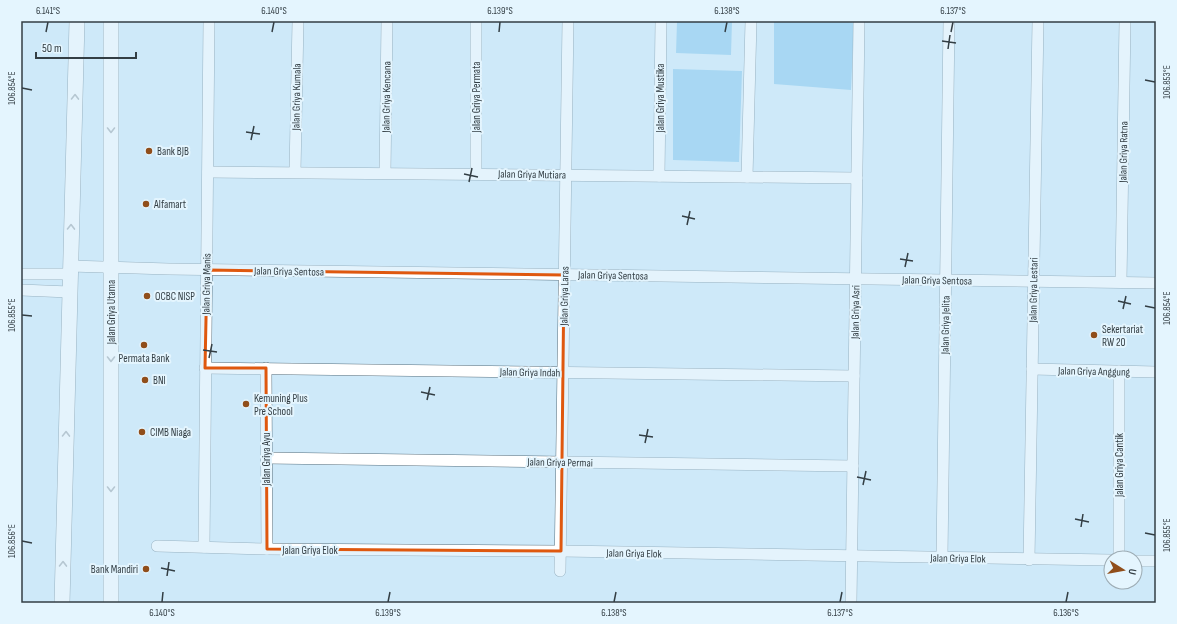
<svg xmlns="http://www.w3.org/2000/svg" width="1177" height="624" font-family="'Sofia Sans Condensed',sans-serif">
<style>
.green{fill:#7ac2ea}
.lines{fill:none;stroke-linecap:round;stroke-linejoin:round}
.street-casing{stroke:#59717f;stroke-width:12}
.secondary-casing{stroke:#59717f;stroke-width:16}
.street{stroke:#fff;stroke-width:11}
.secondary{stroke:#fff;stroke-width:15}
.oneway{stroke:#999ea2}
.marked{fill:none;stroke:#df580f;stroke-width:3;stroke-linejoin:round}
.ticks{fill:none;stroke:#333e44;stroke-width:1.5}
.poi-dot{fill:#904e1b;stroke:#e4f5fe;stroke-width:1.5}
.labels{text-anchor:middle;stroke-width:4;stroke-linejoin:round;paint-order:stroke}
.street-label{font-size:11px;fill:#333e44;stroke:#e4f5fe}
.poi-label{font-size:11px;fill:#333e44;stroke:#e4f5fe;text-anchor:start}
.neatline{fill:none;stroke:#333e44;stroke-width:1.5}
.ticks-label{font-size:10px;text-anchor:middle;fill:#333e44}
</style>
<rect width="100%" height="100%" fill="#cee9f9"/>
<!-- green -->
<g class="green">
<path d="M677 21H732L731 55 676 53Z"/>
<path d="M774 21H841L854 23 851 90 774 84Z"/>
<path d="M673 69 742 71 739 162 673 160Z"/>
</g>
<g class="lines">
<!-- street casing -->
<g class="street-casing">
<g id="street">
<path d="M476 21V174"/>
<path d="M208 172 857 178"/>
<path d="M295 172 298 21"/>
<path d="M385 173 387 21"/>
<path d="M659 176 661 21"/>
<path d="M747 177 751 21"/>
<path d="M70 266 169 269 1156 283"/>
<path d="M21 274H70"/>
<path d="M1121 282 1125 21"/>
<path d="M21 290 69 292"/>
<path d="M205 368 854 376"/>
<path d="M266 368 267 549"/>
<path d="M1032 369 1156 372"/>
<path d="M266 458 853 466"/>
<path d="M157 546 267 549 561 551 1111 560"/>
<path d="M204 547 209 21"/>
<path d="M942 557 949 21"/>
<path d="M1119 558V371"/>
<path d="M1029 560 1038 21"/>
<path d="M1135 561H1156"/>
<path d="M560 571 568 21"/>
<path d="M851 603 859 21"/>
</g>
</g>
<!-- secondary casing -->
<g class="secondary-casing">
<g id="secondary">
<path d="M111 21V603"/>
<path d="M62 603 77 21"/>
</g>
</g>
<!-- street -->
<use href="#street" class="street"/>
<!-- secondary -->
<use href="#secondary" class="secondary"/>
</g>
<!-- one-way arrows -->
<defs><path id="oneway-chevron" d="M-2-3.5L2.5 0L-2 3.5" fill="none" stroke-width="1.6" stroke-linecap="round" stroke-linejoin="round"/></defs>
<g class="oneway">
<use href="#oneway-chevron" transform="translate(75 97) rotate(-89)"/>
<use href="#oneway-chevron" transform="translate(111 130) rotate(90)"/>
<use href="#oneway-chevron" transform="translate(71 227) rotate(-89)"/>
<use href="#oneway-chevron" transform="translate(111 359) rotate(90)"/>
<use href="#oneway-chevron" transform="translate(66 434) rotate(-89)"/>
<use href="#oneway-chevron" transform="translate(111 489) rotate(90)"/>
<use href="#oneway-chevron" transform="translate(63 564) rotate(-89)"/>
</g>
<!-- marked area -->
<path d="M0 0H1177V624H0ZM207 270 564 275 561 551 267 549 266 368H205Z" fill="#cee9f9" fill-opacity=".55" fill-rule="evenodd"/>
<path class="marked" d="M207 270 564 275 561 551 267 549 266 368H205Z"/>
<!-- ticks -->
<path class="ticks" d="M46 32 48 22M272 32 274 22M499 32 500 22M725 32 727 22M951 32 953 22M942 41 956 43M948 49 950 35M1145 80 1155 82M22 88 32 90M246 132 260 134M251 140 254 126M464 174 478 177M469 182 472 168M682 216 695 219M687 225 690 211M900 259 913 261M905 267 908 253M1118 301 1131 304M1145 306 1155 308M1123 309 1126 296M22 315 32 316M203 350 217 352M209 358 212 344M421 392 435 395M427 400 430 387M639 435 653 437M645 443 648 429M857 477 871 480M863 485 866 471M1075 519 1089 522M1081 527 1083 514M1145 533 1155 535M22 541 32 543M161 568 175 571M167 576 169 562M162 602 163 592M388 602 390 592M614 602 616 592M840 602 842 592M1066 602 1068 592"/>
<!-- markers -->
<g class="poi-dot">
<circle cx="149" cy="151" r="4"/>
<circle cx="146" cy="204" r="4"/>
<circle cx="147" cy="296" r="4"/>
<circle cx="1094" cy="335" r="4"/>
<circle cx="144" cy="345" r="4"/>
<circle cx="145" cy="380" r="4"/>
<circle cx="246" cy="404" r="4"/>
<circle cx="142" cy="432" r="4"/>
<circle cx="146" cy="569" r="4"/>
</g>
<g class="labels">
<!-- street labels -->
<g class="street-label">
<text transform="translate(296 97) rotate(-89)" y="4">Jalan Griya Kumala</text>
<text transform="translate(386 97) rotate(-89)" y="4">Jalan Griya Kencana</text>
<text transform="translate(476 97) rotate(-90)" y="4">Jalan Griya Permata</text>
<text transform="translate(660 98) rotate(-90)" y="4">Jalan Griya Mustika</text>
<text transform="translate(1123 152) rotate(-89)" y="4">Jalan Griya Ratna</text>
<text transform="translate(532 174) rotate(1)" y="4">Jalan Griya Mutiara</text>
<text transform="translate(289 271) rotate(1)" y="4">Jalan Griya Sentosa</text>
<text transform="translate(613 275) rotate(1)" y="4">Jalan Griya Sentosa</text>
<text transform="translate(937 280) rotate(1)" y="4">Jalan Griya Sentosa</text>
<text transform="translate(206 284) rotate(-89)" y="4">Jalan Griya Manis</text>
<text transform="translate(1033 290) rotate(-89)" y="4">Jalan Griya Lestari</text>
<text transform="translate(564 296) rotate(-89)" y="4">Jalan Griya Laras</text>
<text transform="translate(111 312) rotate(-90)" y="4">Jalan Griya Utama</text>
<text transform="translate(855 312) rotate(-89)" y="4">Jalan Griya Asri</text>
<text transform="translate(945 325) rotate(-89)" y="4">Jalan Griya Jelita</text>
<text transform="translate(1094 371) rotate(1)" y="4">Jalan Griya Anggung</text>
<text transform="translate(530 372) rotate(1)" y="4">Jalan Griya Indah</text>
<text transform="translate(266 459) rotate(-90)" y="4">Jalan Griya Ayu</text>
<text transform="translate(560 462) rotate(1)" y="4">Jalan Griya Permai</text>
<text transform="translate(1119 465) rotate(-90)" y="4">Jalan Griya Cantik</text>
<text x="310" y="554">Jalan Griya Elok</text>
<text transform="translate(634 553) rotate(1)" y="4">Jalan Griya Elok</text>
<text transform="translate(958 558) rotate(1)" y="4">Jalan Griya Elok</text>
</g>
<!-- poi labels -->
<g class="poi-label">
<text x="157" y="155">Bank BJB</text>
<text x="154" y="208">Alfamart</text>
<text x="155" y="300">OCBC NISP</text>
<text x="1102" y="333">Sekertariat<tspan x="1102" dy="13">RW 20</tspan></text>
<text x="144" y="362" text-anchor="middle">Permata Bank</text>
<text x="153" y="384">BNI</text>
<text x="254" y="402">Kemuning Plus<tspan x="254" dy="13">Pre School</tspan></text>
<text x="150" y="436">CIMB Niaga</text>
<text x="138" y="573" text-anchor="end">Bank Mandiri</text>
</g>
</g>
<!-- border -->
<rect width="1177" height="624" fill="none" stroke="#e4f5fe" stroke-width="44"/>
<!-- north arrow -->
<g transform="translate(1123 570) rotate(101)"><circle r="19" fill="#e4f5fe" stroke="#9dacb4"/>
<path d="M0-3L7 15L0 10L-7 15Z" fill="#904e1b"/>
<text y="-6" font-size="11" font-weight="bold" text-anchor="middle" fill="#333e44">U</text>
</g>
<!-- scale -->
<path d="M36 52v6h100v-6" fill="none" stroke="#333e44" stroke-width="2"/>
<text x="42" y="52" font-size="12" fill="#333e44" stroke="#e4f5fe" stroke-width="3" paint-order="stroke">50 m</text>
<rect x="22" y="22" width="1133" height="580" class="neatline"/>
<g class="ticks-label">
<text x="48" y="14">6.141°S</text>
<text x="274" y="14">6.140°S</text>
<text x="500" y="14">6.139°S</text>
<text x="727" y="14">6.138°S</text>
<text x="953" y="14">6.137°S</text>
<text transform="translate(1166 82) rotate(-90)" y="4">106.853°E</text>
<text transform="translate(11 88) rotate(-90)" y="4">106.854°E</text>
<text transform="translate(1166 308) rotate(-90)" y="4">106.854°E</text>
<text transform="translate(11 315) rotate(-90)" y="4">106.855°E</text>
<text transform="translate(1166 535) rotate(-90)" y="4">106.855°E</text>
<text transform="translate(11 541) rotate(-90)" y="4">106.856°E</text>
<text x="162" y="616">6.140°S</text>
<text x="388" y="616">6.139°S</text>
<text x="614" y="616">6.138°S</text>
<text x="840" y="616">6.137°S</text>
<text x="1066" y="616">6.136°S</text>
</g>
</svg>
